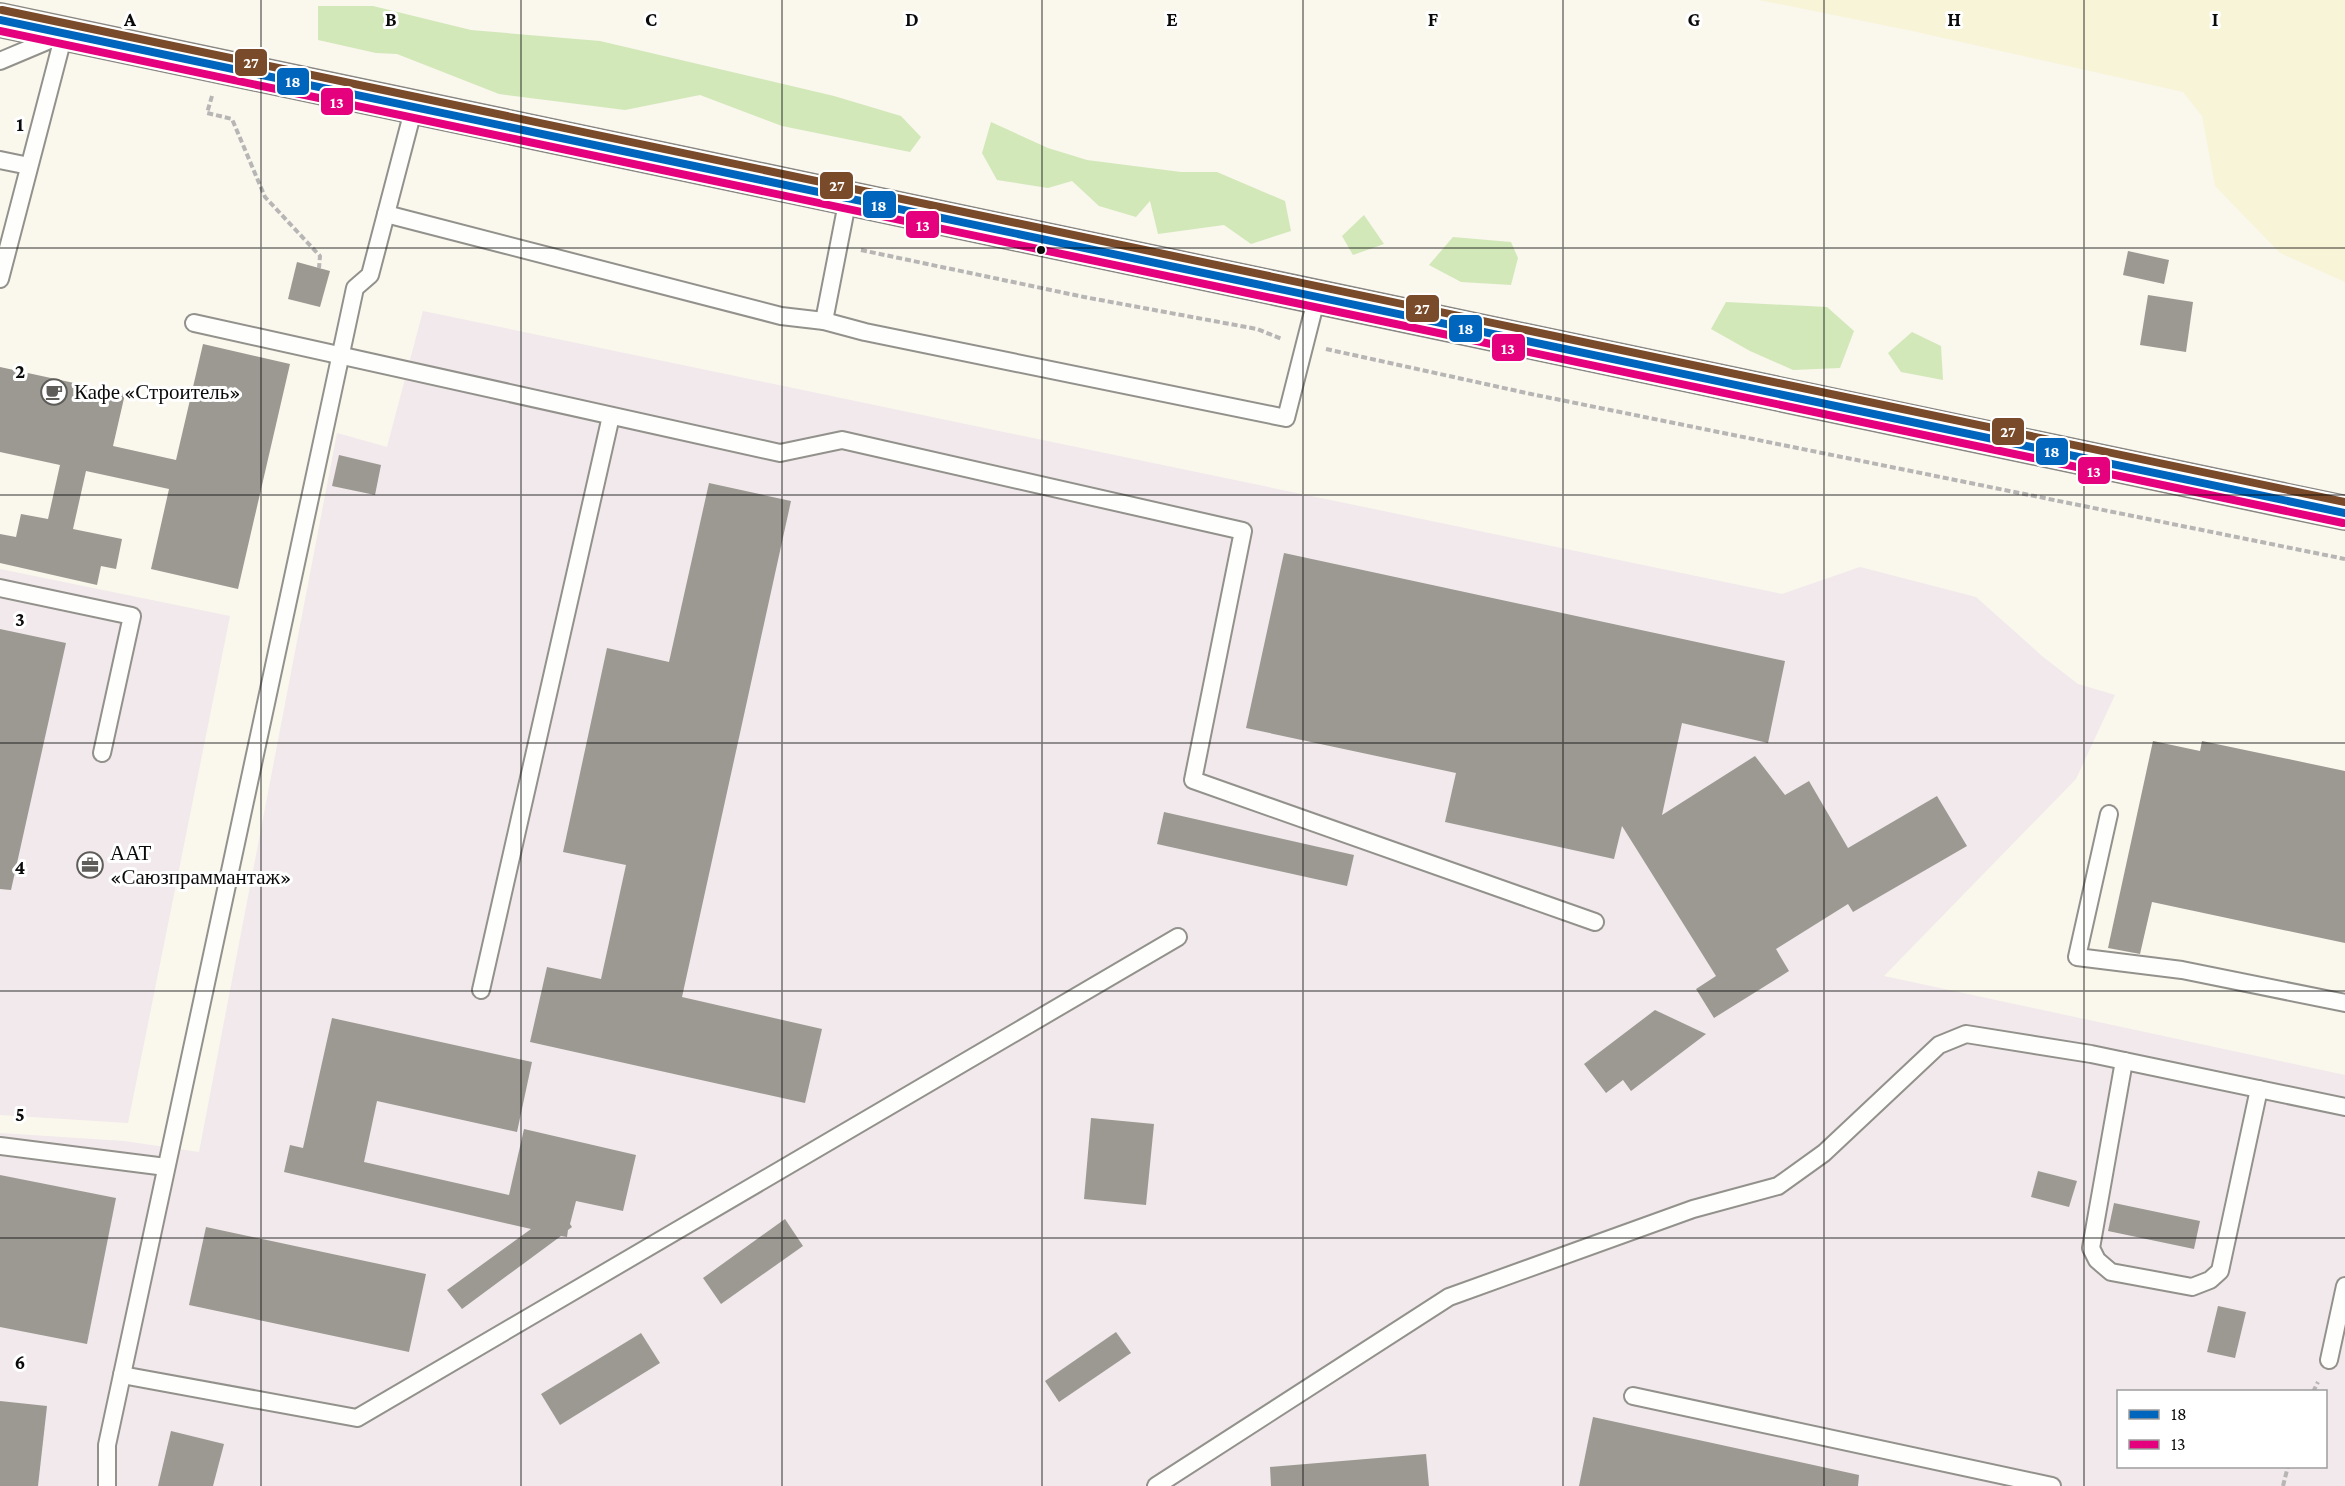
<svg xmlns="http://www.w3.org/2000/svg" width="2345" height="1486" font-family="'Crimson Pro',serif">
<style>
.industrial{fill:#f1e9eb;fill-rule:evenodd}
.farmland{fill:#f8f4d8}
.forest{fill:#d2e8b9}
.building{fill:#9c9993}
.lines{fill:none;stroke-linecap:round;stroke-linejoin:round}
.lane-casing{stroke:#92918c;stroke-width:20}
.secondary-casing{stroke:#898783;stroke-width:36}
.path{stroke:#b7b6b5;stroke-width:4;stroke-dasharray:6 3;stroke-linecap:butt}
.lane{stroke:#fefefc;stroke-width:16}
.secondary{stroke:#f4f3e7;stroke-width:33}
.bus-1-casing{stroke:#fff;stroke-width:12}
.bus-2-casing{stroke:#fff;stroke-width:12}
.bus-3-casing{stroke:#fff;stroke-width:12}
.bus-1{stroke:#0065bd;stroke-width:8}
.bus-2{stroke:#e5007d;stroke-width:8}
.bus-3{stroke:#7a4b2a;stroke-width:8}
.grid{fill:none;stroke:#0a0a0a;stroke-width:1.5;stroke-opacity:0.55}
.bus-dot{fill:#0a0a0a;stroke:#fff;stroke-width:2}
.labels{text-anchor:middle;stroke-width:6;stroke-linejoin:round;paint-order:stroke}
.poi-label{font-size:21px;fill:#0a0a0a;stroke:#fff;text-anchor:start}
.grid-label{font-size:20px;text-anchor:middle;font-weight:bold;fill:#0a0a0a;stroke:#fff;stroke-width:6;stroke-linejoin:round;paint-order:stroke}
.line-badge{stroke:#fff;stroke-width:2}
.badge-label{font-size:16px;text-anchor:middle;font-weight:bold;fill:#fff}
</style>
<rect width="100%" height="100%" fill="#faf7ed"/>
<!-- industrial -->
<g class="industrial">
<path d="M423 311 1782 594 1860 567 1976 597 2042 656 2078 684 2115 695 2076 779 1884 976 2345 1075V1486H0V1133L124 1141 199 1152 337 433 387 447ZM2118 1392H2326V1466H2118Z"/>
<path d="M0 569 230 616 128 1123 0 1115Z"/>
</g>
<!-- farmland -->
<path class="farmland" d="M1759 0H2345V282L2280 253 2215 186 2202 116 2183 92 1912 31Z"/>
<!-- forest -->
<g class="forest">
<path d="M318 6H373L471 30 600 41 834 96 901 116 921 137 910 152 782 126 700 95 625 110 499 94 397 54 376 53 318 40Z"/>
<path d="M991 122 1048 148 1087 160 1181 172H1217L1285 201 1291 231 1251 244 1224 225 1158 234 1150 201 1136 217 1099 206 1072 181 1048 188 997 180 982 153Z"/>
<path d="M1364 215 1384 244 1353 255 1342 236Z"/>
<path d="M1453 237 1511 242 1518 258 1511 285 1461 282 1429 265Z"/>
<path d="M1726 302 1827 307 1854 331 1840 368 1793 370 1750 351 1711 329Z"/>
<path d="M1912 332 1941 346 1943 380 1901 372 1888 353Z"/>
</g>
<!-- building -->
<g class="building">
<path d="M2128 251 2169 260 2164 284 2123 275Z"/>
<path d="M297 262 330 271 320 307 288 299Z"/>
<path d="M2148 295 2193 302 2186 352 2140 345Z"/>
<path d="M203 344 290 364 238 589 151 569 169 489 86 471 73 529 122 539 116 569 101 566 97 585 0 563V534L16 537 21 514 48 519 60 465 0 452V367L125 394 113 446 176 460Z"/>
<path d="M339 455 381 465 375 495 332 486Z"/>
<path d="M709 483 791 501 682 997 822 1029 805 1103 530 1042 547 967 601 979 626 865 563 852 607 648 669 662Z"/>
<path d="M1284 553 1785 661 1768 743 1682 723 1662 815 1755 756 1785 795 1809 781 1848 848 1937 796 1967 846 1853 912 1848 904 1776 949 1789 971 1714 1018 1696 989 1716 976 1622 826 1614 859 1445 822 1456 773 1246 728Z"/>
<path d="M0 629 66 643 11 890 0 889Z"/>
<path d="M2153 741 2200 751 2202 741 2345 771V943L2152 902 2140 954 2108 948Z"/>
<path d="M1164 812 1354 855 1347 886 1157 844Z"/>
<path d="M1655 1010 1706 1034 1631 1091 1623 1080 1606 1093 1584 1064Z"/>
<path d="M332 1018 532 1062 517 1132 377 1101 364 1162 509 1195 524 1129 636 1155 623 1211 576 1201 570 1224 572 1227 568 1230 567 1237 561 1236 462 1309 447 1290 531 1229 284 1172 290 1145 303 1148Z"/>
<path d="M1091 1118 1154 1124 1146 1205 1084 1199Z"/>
<path d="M2038 1171 2077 1181 2069 1207 2031 1197Z"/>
<path d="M0 1175 116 1198 87 1344 0 1327Z"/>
<path d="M2114 1203 2200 1221 2194 1249 2108 1231Z"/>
<path d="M785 1219 803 1246 721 1304 703 1278Z"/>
<path d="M206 1227 426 1274 409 1352 189 1305Z"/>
<path d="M2218 1306 2246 1312 2235 1358 2207 1352Z"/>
<path d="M1116 1332 1131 1353 1059 1402 1045 1381Z"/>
<path d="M641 1333 660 1363 560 1425 541 1394Z"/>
<path d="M0 1401 47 1406 38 1486H0Z"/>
<path d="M1593 1417 1859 1475 1858 1486H1579Z"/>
<path d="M171 1431 224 1444 213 1486H158Z"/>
<path d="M1426 1454 1429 1486H1271L1270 1467Z"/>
</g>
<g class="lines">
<!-- lane casing -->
<g class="lane-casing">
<g id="lane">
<path d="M0 61 57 37"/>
<path d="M0 160 29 166"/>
<path d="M848 198 824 321 865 332 1286 418 1317 296"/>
<path d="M386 214 781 316 824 321"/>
<path d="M0 279 64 34"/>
<path d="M194 323 780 453 842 440 1243 531 1193 780 1595 922"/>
<path d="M0 588 132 616 102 753"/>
<path d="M2109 814 2077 957 2182 970 2345 1003"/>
<path d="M481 990 611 416"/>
<path d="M2124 1061 2091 1248 2097 1260 2111 1272 2192 1287 2210 1280 2220 1271 2259 1089"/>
<path d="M0 1146 166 1167"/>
<path d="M2329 1360 2345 1286"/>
<path d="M122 1375 357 1418 1178 937"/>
<path d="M1633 1396 2052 1486"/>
<path d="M107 1486V1445L355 288 370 275 414 107"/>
<path d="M1156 1486 1449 1297 1693 1209 1778 1186 1824 1153 1939 1045 1966 1034 2091 1054 2345 1107"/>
</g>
</g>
<!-- secondary casing -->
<g class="secondary-casing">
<path id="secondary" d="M0 20 2345 513"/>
</g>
<!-- path -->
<g class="path">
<path d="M212 96 207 113 232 119 265 197 320 256 319 268"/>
<path d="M861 250 1084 297 1257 329 1282 339"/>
<path d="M1326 349 1531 394 2345 559"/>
<path d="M2313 1392 2318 1382"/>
<path d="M2283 1486 2288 1466"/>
</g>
<!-- lane -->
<use href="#lane" class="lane"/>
<!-- secondary -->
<use href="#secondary" class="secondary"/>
<!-- bus-1 casing -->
<g class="bus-1-casing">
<path id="bus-1" d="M0 20 2345 513"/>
</g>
<!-- bus-2 casing -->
<g class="bus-2-casing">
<path id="bus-2" d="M0 31 2343 523"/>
</g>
<!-- bus-3 casing -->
<g class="bus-3-casing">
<path id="bus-3" d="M2 10 2345 502"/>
</g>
<!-- bus-1 -->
<use href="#bus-1" class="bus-1"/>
<!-- bus-2 -->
<use href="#bus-2" class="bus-2"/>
<!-- bus-3 -->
<use href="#bus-3" class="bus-3"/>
</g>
<!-- grid -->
<path class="grid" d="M261 0V1486M521 0V1486M782 0V1486M1042 0V1486M1303 0V1486M1563 0V1486M1824 0V1486M2084 0V1486M0 248H2345M0 495H2345M0 743H2345M0 991H2345M0 1238H2345"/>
<!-- icons -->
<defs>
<g id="cafe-ring" transform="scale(1.35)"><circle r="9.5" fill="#fff" stroke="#5e5d59" stroke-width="1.5"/><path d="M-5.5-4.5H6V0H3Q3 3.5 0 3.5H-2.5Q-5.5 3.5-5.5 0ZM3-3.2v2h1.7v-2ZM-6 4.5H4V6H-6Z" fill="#5e5d59"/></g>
<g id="office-ring" transform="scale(1.35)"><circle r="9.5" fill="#fff" stroke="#5e5d59" stroke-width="1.5"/><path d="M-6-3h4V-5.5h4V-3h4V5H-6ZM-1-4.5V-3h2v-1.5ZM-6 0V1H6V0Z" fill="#5e5d59"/></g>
</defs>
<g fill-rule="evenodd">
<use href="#cafe-ring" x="54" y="392"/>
<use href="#office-ring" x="90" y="865"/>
</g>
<!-- markers -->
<circle class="bus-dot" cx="1041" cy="250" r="5"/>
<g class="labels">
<!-- poi labels -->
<g class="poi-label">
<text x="74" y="399">Кафе «Строитель»</text>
<text x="110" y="860">ААТ<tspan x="110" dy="24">«Саюзпраммантаж»</tspan></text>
</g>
</g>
<g class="grid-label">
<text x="130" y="26">A</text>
<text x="391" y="26">B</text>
<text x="651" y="26">C</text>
<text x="912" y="26">D</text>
<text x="1172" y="26">E</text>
<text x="1433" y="26">F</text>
<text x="1694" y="26">G</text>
<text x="1954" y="26">H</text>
<text x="2215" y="26">I</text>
<text x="20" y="131">1</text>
<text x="20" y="378">2</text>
<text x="20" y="626">3</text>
<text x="20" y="874">4</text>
<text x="20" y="1121">5</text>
<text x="20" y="1369">6</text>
</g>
<g class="line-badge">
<rect x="234" y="48" width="34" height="29" rx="6" fill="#7a4b2a"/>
<rect x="276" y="67" width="34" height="29" rx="6" fill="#0065bd"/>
<rect x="320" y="87" width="34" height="29" rx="6" fill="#e5007d"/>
<rect x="819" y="171" width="35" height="29" rx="6" fill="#7a4b2a"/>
<rect x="862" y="190" width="35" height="29" rx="6" fill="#0065bd"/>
<rect x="905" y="210" width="35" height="29" rx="6" fill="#e5007d"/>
<rect x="1405" y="294" width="35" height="29" rx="6" fill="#7a4b2a"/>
<rect x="1448" y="314" width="35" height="29" rx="6" fill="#0065bd"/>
<rect x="1491" y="333" width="35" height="29" rx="6" fill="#e5007d"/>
<rect x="1991" y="417" width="34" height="29" rx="6" fill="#7a4b2a"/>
<rect x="2035" y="437" width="34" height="29" rx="6" fill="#0065bd"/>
<rect x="2077" y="456" width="34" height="29" rx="6" fill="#e5007d"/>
</g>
<g class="badge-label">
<text x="251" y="68">27</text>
<text x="293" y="87">18</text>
<text x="337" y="108">13</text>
<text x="837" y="191">27</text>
<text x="879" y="211">18</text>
<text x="923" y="231">13</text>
<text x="1422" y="314">27</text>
<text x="1466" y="334">18</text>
<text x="1508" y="354">13</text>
<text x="2008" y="437">27</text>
<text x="2052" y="457">18</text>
<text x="2094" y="477">13</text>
</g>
<!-- legend -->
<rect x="2117" y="1390" width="210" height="78" fill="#ffffff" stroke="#9d9d9d" stroke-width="1.5"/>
<rect x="2129" y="1410" width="30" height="9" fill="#0065bd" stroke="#9d9d9d" stroke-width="1.5"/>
<text x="2171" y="1420" font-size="18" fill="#0a0a0a">18</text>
<rect x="2129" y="1440" width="30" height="9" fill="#e5007d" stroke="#9d9d9d" stroke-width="1.5"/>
<text x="2171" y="1450" font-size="18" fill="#0a0a0a">13</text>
</svg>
